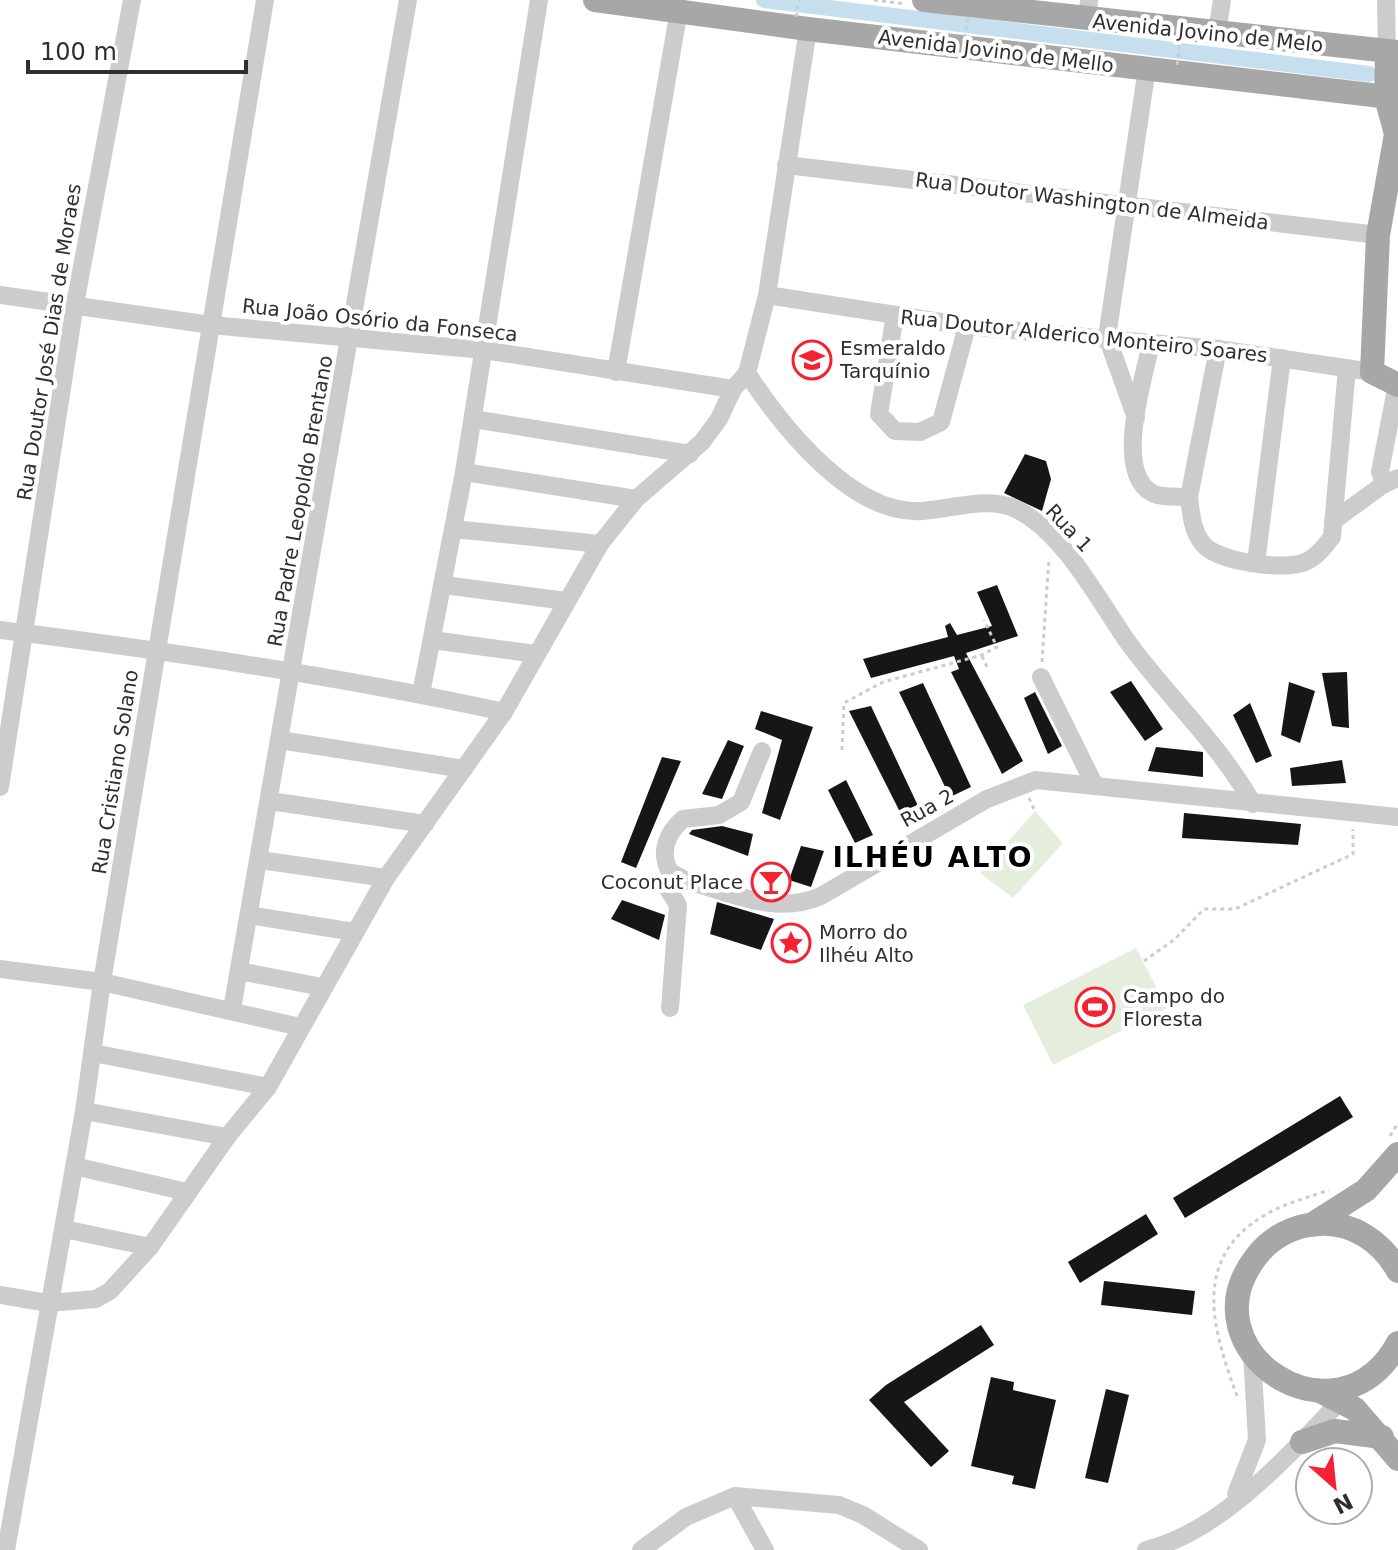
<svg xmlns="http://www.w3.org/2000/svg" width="1398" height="1550" font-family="'DejaVu Sans',sans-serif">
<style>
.green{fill:#e5eedc}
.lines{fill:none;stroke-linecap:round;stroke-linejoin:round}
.canal{stroke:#c6dfef;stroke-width:16}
.building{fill:#161616}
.path{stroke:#ccc;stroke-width:3;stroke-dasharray:4 4;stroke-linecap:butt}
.minor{stroke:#ccc;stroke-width:18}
.major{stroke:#a7a7a7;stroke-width:24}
.path-bridge{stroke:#ccc;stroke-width:3;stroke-dasharray:4 4;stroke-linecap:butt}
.labels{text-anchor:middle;stroke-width:8;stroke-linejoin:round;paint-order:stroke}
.street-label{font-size:20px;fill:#2f2f2f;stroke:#fff}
.poi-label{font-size:20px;fill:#2f2f2f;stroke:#fff;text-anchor:start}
.district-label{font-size:28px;font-weight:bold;letter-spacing:2px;fill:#000;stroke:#fff}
</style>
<rect width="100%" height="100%" fill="#fff"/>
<!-- green -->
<g class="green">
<path d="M1035 811 1063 843 1013 898 980 873Z"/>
<path d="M1136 948 1167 1008 1053 1065 1023 1005Z"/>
</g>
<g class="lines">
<!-- canal -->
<path class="canal" d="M764 0 1369 74"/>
</g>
<!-- building -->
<g class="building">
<path d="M1025 454 1046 461 1051 479 1042 511 1004 493Z"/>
<path d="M997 585 1018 636 966 653 1023 761 1002 774 951 672 959 669 954 656 871 678 863 659 948 637 945 626 950 623 957 635 992 626 977 592Z"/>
<path d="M1347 672 1349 728 1332 726 1322 673Z"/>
<path d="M1131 681 1163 729 1145 741 1110 692Z"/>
<path d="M1289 682 1315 691 1300 743 1281 735Z"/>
<path d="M923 683 971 787 950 797 899 692Z"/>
<path d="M1035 692 1062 746 1048 754 1024 698Z"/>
<path d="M1250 703 1272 756 1256 763 1233 715Z"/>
<path d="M871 706 920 810 904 820 849 711Z"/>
<path d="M761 711 813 727 780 820 762 813 782 740 755 729Z"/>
<path d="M728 740 744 746 722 799 702 794Z"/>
<path d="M1156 747 1203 752V777L1148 771Z"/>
<path d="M662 757 681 761 636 868 621 862Z"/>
<path d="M1342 760 1346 783 1292 786 1290 768Z"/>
<path d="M846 780 873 835 855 843 828 790Z"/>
<path d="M1184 813 1301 824 1298 845 1182 838Z"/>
<path d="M722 826 753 834 748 856 689 834 692 830Z"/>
<path d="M801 846 824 851 811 887 789 880Z"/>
<path d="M622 900 665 915 659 940 611 919Z"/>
<path d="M717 902 774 919 761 950 710 934Z"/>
<path d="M1340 1096 1353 1117 1185 1218 1173 1198Z"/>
<path d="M1146 1214 1158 1234 1080 1283 1068 1262Z"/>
<path d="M1104 1281 1195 1291 1192 1315 1101 1305Z"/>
<path d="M981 1325 994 1345 904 1402 949 1451 931 1467 869 1400 886 1385Z"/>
<path d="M991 1377 1014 1382 1013 1390 1056 1400 1035 1489 1012 1484 1014 1476 971 1466Z"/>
<path d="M1106 1389 1129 1395 1108 1483 1085 1478Z"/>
</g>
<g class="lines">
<!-- path -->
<g class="path">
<path d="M874 0 906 4"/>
<path d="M982 656 987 667"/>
<path d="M1042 662 1049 558"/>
<path d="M842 750 844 703 883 682 982 655 997 647 984 620"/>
<path d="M1029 798 1035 811"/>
<path d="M1144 961 1175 939 1204 909H1235L1353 854V829"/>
<path d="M1390 1136 1398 1123"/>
<path d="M1237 1396C1213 1330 1190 1259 1265 1215 1285 1203 1307 1198 1329 1190"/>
</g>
<!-- minor -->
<g class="minor">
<path d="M1386 0 1387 52"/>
<path d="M1087 20 1089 0"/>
<path d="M1217 32 1222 0"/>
<path d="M786 165 1378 235"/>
<path d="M0 295 211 325 484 350 733 389 747 373 767 295 808 29"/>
<path d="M767 295 967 326 1218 349 1372 372"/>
<path d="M895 315 879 414 895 431 920 432 941 422 967 326"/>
<path d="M1151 343C1144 379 1113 471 1152 493 1161 498 1178 496 1189 497"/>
<path d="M1218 349 1189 497C1191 513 1192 531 1203 544 1217 562 1285 571 1305 562 1317 557 1324 547 1332 537L1347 368"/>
<path d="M616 372 679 10"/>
<path d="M747 373C781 425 852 516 922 511 952 509 990 495 1018 510 1066 535 1099 602 1130 645 1170 699 1220 745 1253 804"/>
<path d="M1397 384 1380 472 1384 484 1398 478"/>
<path d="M1136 418 1107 337 1147 68"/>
<path d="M473 419 690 454"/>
<path d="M464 472 636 499"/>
<path d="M1333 521 1384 484"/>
<path d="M454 529 600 544"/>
<path d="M1256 563 1282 358"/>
<path d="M444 585 566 601"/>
<path d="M0 630C169 651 338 676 504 712"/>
<path d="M432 640 536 654"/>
<path d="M1041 677 1094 784"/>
<path d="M421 694 464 472 539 0"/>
<path d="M280 740 464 769"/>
<path d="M762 751 741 802 719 815 683 819C667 833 659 852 670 872L685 880C729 892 776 916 821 896L987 799 1036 780 1398 817"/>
<path d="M0 787 75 304 132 0"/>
<path d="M270 801 425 824"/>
<path d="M260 860 386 878"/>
<path d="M249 915 354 932"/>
<path d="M0 969 102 982 300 1027"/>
<path d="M239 971 322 987"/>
<path d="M670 1008 678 905 668 889 670 872"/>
<path d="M232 1009 408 0"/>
<path d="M93 1053 268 1087"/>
<path d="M84 1111 227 1137"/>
<path d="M74 1166 187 1192"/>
<path d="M64 1229 150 1247"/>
<path d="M0 1295 48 1303 96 1299 110 1291 150 1247 227 1137 268 1087 386 878 504 712 600 544 636 499 702 442 719 419 733 389"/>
<path d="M1236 1494 1257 1440 1252 1354"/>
<path d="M735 1496 765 1550"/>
<path d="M6 1550 84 1111 102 982 265 0"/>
<path d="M641 1550 686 1517 735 1496 839 1505 863 1515 919 1550"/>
<path d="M1146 1550C1224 1531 1294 1449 1348 1393"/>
</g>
<!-- major -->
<g class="major">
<path d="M595 0 808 29 1398 98"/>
<path d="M924 0 1398 52"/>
<path d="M1387 52 1386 97 1396 134 1378 235 1372 372 1398 385"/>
<path d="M1311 1225 1366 1190 1398 1154"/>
<path d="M1398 1271C1382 1242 1353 1222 1319 1224 1294 1225 1271 1237 1256 1257 1183 1351 1338 1453 1398 1343"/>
<path d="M1320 1391 1355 1409 1398 1459"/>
<path d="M1302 1442 1335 1431 1382 1437"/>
</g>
<!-- path-bridge -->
<g class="path-bridge">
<path d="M796 17 799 0"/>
<path d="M965 38 968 16"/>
<path d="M1177 65 1180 42"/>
</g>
</g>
<!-- icons -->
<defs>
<g id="school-ring" transform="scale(2)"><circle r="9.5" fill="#fff" stroke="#f62131" stroke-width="1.5"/><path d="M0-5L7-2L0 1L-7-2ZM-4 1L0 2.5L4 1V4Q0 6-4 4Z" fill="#f62131"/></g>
<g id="bar-ring" transform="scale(2)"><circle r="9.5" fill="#fff" stroke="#f62131" stroke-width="1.5"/><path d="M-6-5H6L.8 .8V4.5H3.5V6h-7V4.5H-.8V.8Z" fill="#f62131"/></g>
<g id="sight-ring" transform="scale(2)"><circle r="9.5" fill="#fff" stroke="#f62131" stroke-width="1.5"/><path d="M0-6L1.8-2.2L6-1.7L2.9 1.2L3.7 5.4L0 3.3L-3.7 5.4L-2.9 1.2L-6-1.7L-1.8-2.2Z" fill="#f62131"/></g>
<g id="stadium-ring" transform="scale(2)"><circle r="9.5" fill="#fff" stroke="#f62131" stroke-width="1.5"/><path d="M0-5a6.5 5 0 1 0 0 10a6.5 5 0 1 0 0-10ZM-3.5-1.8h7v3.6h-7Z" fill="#f62131"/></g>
</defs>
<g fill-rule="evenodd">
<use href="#school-ring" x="812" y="360"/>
<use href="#bar-ring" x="771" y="882"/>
<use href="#sight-ring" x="791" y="943"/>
<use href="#stadium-ring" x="1095" y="1007"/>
</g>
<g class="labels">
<!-- street labels -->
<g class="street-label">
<text transform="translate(1208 33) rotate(6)" y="7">Avenida Jovino de Melo</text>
<text transform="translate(996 51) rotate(7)" y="7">Avenida Jovino de Mello</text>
<text transform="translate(1092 201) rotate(7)" y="7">Rua Doutor Washington de Almeida</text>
<text transform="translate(380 320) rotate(6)" y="7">Rua João Osório da Fonseca</text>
<text transform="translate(1084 336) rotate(6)" y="7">Rua Doutor Alderico Monteiro Soares</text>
<text transform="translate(49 342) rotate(-81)" y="7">Rua Doutor José Dias de Moraes</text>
<text transform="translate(300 501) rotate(-80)" y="7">Rua Padre Leopoldo Brentano</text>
<text transform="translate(1069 528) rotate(47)" y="7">Rua 1</text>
<text transform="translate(115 772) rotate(-81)" y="7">Rua Cristiano Solano</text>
<text transform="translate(927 808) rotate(-29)" y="7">Rua 2</text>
</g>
<!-- poi labels -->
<g class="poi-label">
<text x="840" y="355">Esmeraldo<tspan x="840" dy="23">Tarquínio</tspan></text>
<text x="743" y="889" text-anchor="end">Coconut Place</text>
<text x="819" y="939">Morro do<tspan x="819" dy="23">Ilhéu Alto</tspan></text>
<text x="1123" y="1003">Campo do<tspan x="1123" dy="23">Floresta</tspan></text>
</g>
<!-- district labels -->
<g class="district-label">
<text x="933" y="867">ILHÉU ALTO</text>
</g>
</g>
<!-- north arrow -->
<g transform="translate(1334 1486) rotate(153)"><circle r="38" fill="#ffffff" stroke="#acacac" stroke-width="2"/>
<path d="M0-6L14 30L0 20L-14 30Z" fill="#f62131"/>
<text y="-12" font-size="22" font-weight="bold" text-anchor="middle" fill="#2f2f2f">N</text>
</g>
<!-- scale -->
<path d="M28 60v12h218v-12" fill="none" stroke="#2f2f2f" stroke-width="4"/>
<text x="40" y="60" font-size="24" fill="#2f2f2f" stroke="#ffffff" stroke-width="6" paint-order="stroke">100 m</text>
</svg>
